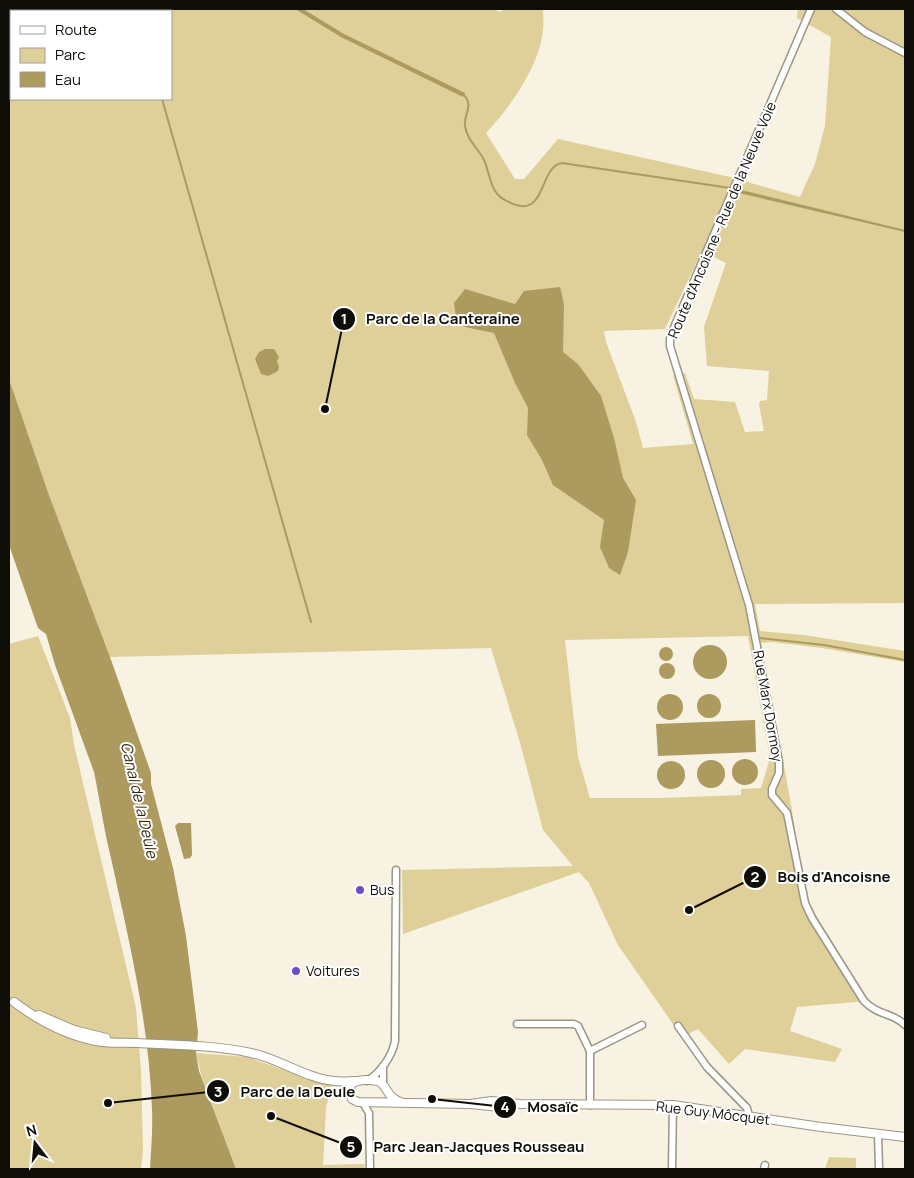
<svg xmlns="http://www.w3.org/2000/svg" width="914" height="1178" font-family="Manrope,sans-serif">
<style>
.green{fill:#dfcf99;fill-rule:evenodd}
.water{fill:#ac9a5e}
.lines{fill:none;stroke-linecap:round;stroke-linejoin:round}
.stream{stroke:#ac9a5e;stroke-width:2}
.minor-casing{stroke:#9a9585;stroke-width:9}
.tertiary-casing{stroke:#9a9585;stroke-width:10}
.minor{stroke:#fff;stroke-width:6}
.tertiary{stroke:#fff;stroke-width:8}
.poi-dot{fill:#6b4dc6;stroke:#fff;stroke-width:2}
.labels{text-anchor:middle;stroke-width:4;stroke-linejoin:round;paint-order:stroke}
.street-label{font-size:14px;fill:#0f0d07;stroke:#fff}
.poi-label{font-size:14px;fill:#0f0d07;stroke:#fff;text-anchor:start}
.water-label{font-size:15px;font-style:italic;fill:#332b0f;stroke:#fff}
.leader{fill:none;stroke:#0f0d07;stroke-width:2}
.callout-dot{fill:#0f0d07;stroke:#fff;stroke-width:2}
.mark-label{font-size:15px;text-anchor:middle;font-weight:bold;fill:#fff}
.callout-label{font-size:15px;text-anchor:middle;font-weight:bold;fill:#0f0d07;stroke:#fff;stroke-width:4;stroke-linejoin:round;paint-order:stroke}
</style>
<rect width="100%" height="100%" fill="#f7f2e1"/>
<!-- green -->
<g class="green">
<path d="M31 9H494L500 12 503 9H543C543 15 544 22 543 28 541 64 510 108 486 133L515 179H524L558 139 730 177 800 197 815 164 825 126 831 37 797 18 798 9H838L854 22 905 50V603L755 604 760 631 804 635 905 651V662L822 648 772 642 761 643 791 804 803 883 809 904 867 1001 797 1007 790 1031 842 1049 835 1062 745 1049 729 1064 698 1029 682 1037 618 945 589 883 579 872 403 934 402 870 573 866 543 830 521 746 491 648 110 657 49 495 9 379V61H11V99H171V11H31ZM702 251 726 263 704 327 707 366 769 371 767 400 760 401 759 405 764 431 745 432 735 402 694 399 685 373 673 375 693 444 643 448 636 422 606 342 604 331 665 329ZM748 636 770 758 761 788 741 789V795L660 798H590L578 757 565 640Z"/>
<path d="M842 9H905V48L868 29Z"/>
<path d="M38 636 70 718 74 745 136 1008 141 1071 143 1150 141 1169H9V644Z"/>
<path d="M196 1053 247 1057 331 1086 326 1108 323 1165 364 1164 365 1169H236L202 1078Z"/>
<path d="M829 1157 856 1158V1169H825Z"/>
</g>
<!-- water -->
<g class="water">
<path d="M295 9H303L344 34 465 93 463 97 341 37Z"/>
<path d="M737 189 905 230V232L739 193 738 194 735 193Z"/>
<path d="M560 287 564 304 563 352 578 364 601 396 614 438 623 478 636 500 628 552 620 575 609 568 600 547 604 520 553 485 542 460 527 435 528 408 515 383 494 333 465 327 456 317 454 303 465 289 515 304 524 291Z"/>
<path d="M265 349H274L279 357 277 361 279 367 278 371 268 376 261 374 255 359 259 352Z"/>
<path d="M9 379 49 495 110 657 151 773V784L173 868 186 936 198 1032 196 1053 199 1071 236 1169H150C151 1149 153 1129 152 1109 149 1023 129 941 111 858 104 830 100 801 94 772L55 665 46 634 38 628 9 545Z"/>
<circle cx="710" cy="662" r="17"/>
<circle cx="666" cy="654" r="7"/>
<circle cx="667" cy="671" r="8"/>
<circle cx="709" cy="706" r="12"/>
<circle cx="670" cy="707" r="13"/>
<path d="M755 720 756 752 658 756 656 724Z"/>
<circle cx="745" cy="772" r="13"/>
<circle cx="711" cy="774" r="14"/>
<circle cx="671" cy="775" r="14"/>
<path d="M178 823H191L192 855 190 858 184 859 175 826Z"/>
</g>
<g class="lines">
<!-- stream -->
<g class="stream">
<path d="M104 9 106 11"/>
<path d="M463 94C475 106 463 114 465 126 467 140 478 148 484 160 490 173 490 193 505 200 548 225 537 167 562 163L730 188"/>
<path d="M162 99 311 622"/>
<path d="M759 638 824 645 905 660"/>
</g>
<!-- minor casing -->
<g class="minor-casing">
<g id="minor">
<path d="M811 9 675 325 670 339V346L749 605 779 762V773L772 789V795L787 813 805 903 812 918 864 1001C878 1016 894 1013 905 1025"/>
<path d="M836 9 865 32 905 53"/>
<path d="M517 1024H574L578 1026 590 1051V1105"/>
<path d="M678 1026 707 1067 747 1108 749 1116"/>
<path d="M590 1051 642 1025"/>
<path d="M383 1066V1085"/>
<path d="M367 1081C380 1073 392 1057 395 1041L396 870"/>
<path d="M363 1103 369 1113 370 1169"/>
<path d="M878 1134 879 1169"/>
<path d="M672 1169 673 1105"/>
<path d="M764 1169 765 1165"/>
</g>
</g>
<!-- tertiary casing -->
<g class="tertiary-casing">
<g id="tertiary">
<path d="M14 1002C39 1021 65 1035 96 1041 110 1044 123 1042 137 1043 175 1045 214 1045 251 1053 280 1059 305 1078 334 1081 342 1082 349 1081 357 1081"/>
<path d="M39 1015 74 1030 106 1038"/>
<path d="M403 1103C386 1098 388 1087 380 1082 374 1079 357 1079 352 1084 348 1088 350 1094 352 1099L358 1102 470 1104 500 1107 514 1105"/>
<path d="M470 1104 492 1101 520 1104 673 1105 821 1127 905 1137"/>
</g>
</g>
<!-- minor -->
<use href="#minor" class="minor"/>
<!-- tertiary -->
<use href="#tertiary" class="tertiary"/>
</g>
<!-- markers -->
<g class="poi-dot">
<circle cx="360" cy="890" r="5"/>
<circle cx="296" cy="971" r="5"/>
</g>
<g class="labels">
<!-- street labels -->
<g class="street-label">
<text transform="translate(722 220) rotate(-67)" y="5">Route d'Ancoisne - Rue de la Neuve Voie</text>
<text transform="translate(768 706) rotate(80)" y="5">Rue Marx Dormoy</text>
<text transform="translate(713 1113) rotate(7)" y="5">Rue Guy Môcquet</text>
</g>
<!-- poi labels -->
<g class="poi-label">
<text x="370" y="895">Bus</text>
<text x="306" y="976">Voitures</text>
</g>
<!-- water labels -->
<g class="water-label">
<text transform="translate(139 800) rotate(77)" y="5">Canal de la Deûle</text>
</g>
</g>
<!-- callouts -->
<path class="leader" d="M325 409L344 319M689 910L755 877M108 1103L218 1091M432 1099L505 1107M271 1116L351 1147"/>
<g class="callout-dot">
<circle cx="325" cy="409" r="5"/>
<circle cx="689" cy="910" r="5"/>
<circle cx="108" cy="1103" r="5"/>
<circle cx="432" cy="1099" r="5"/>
<circle cx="271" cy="1116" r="5"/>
<circle cx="344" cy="319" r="12"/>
<circle cx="755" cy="877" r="12"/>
<circle cx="218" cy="1091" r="12"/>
<circle cx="505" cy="1107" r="12"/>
<circle cx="351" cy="1147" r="12"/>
</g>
<g class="mark-label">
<text x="344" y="324">1</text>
<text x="755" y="882">2</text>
<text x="218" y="1097">3</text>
<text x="505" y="1112">4</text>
<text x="351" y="1152">5</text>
</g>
<g class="callout-label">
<text x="443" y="324">Parc de la Canteraine</text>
<text x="834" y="882">Bois d'Ancoisne</text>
<text x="298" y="1097">Parc de la Deule</text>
<text x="553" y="1112">Mosaïc</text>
<text x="479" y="1152">Parc Jean-Jacques Rousseau</text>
</g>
<!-- border -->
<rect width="914" height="1178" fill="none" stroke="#0f0d07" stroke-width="20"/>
<!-- legend -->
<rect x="10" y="10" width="162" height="90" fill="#ffffff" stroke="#9f9e9c"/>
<rect x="20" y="26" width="25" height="8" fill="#ffffff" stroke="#9f9e9c"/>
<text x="55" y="35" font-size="15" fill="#0f0d07">Route</text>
<rect x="20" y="48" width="25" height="15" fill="#dfcf99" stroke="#9f9e9c"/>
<text x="55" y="60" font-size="15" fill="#0f0d07">Parc</text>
<rect x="20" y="72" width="25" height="15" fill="#ac9a5e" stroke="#9f9e9c"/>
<text x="55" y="85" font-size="15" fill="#0f0d07">Eau</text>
<!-- north arrow -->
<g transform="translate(35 1143) rotate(344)" stroke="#ffffff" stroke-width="4" paint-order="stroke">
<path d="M0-4L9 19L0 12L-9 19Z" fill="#0f0d07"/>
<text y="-8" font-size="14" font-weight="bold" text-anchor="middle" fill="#0f0d07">N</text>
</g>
</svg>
